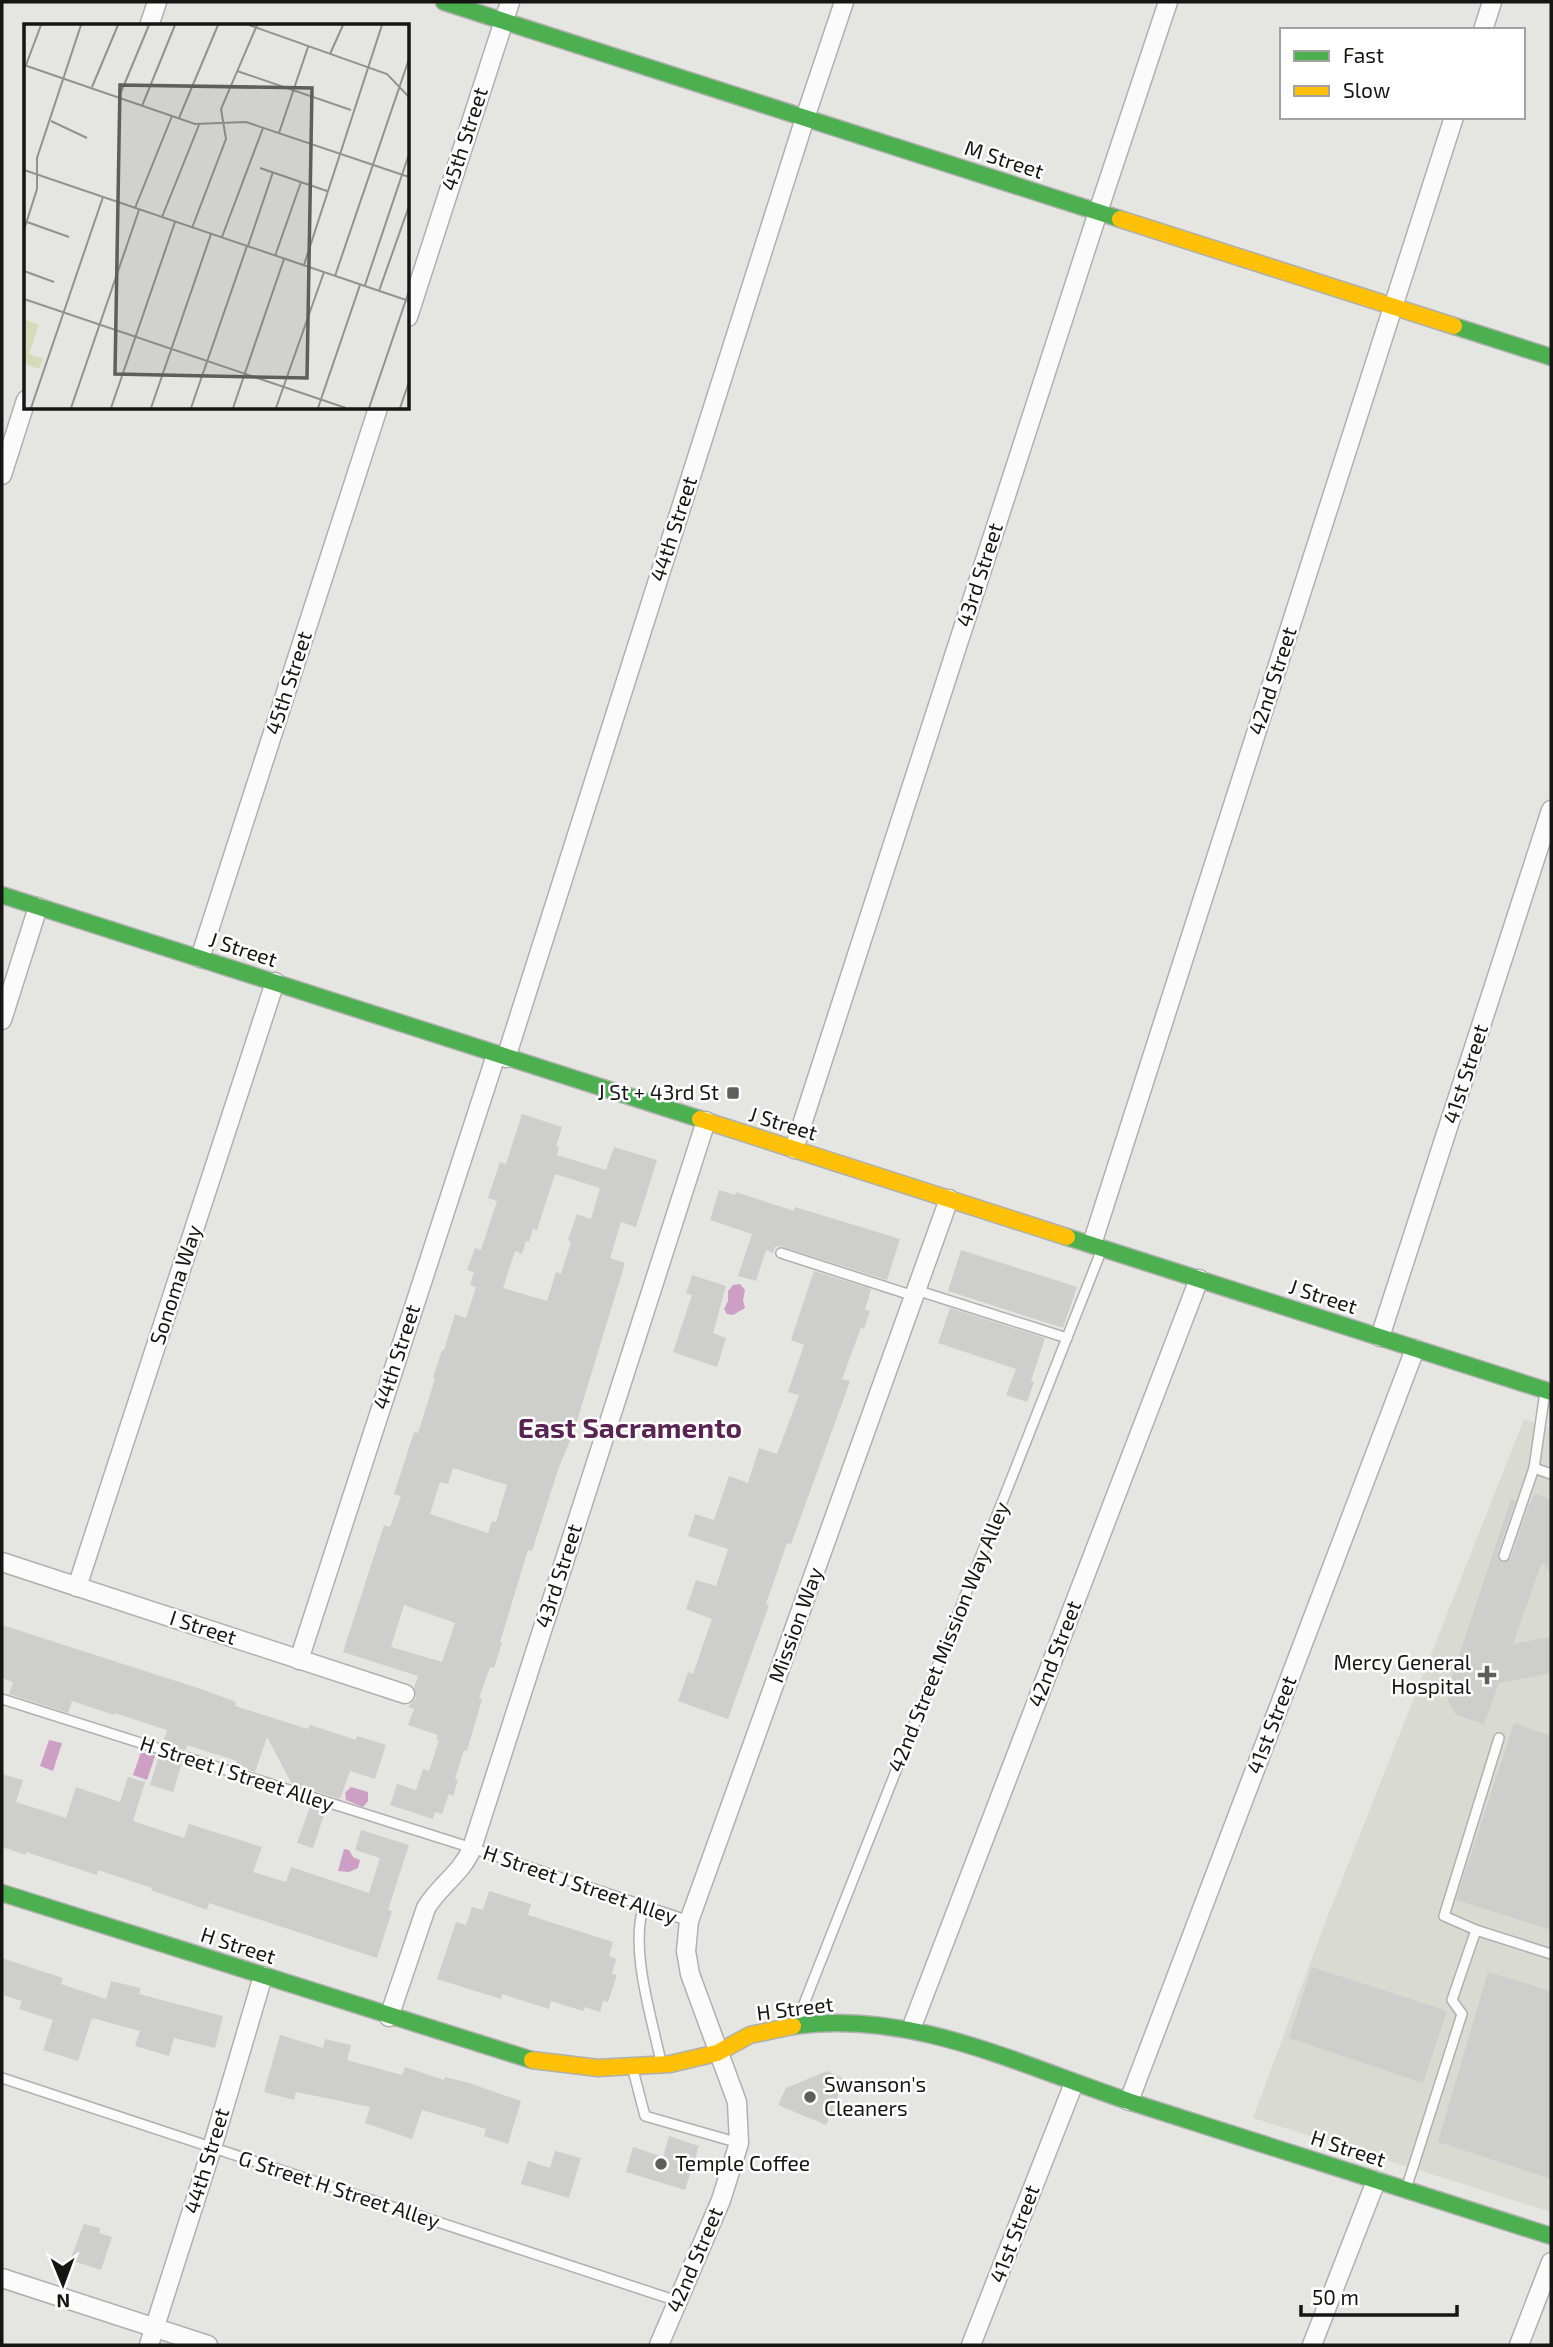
<svg xmlns="http://www.w3.org/2000/svg" width="1553" height="2347" font-family="'Exo 2',sans-serif">
<style>
.built{fill:#d9dad1}
.water{fill:#cd9fc4}
.building{fill:#cececc;fill-rule:evenodd}
.lines{fill:none;stroke-linecap:round;stroke-linejoin:round}
.lane-casing{stroke:#b0b0ae;stroke-width:12}
.street-casing{stroke:#b0b0ae;stroke-width:21}
.fast-casing{stroke:#b0b0ae;stroke-width:19}
.slow-casing{stroke:#b0b0ae;stroke-width:19}
.lane{stroke:#fbfbfb;stroke-width:9}
.street{stroke:#fbfbfb;stroke-width:18}
.fast{stroke:#4caf50;stroke-width:16}
.slow{stroke:#ffc107;stroke-width:16}
.poi-dot{fill:#5e5f5c;stroke:#fff;stroke-width:2.5}
.labels{text-anchor:middle;stroke-width:5;stroke-linejoin:round;paint-order:stroke}
.street-label{font-size:21px;fill:#151614;stroke:#fff}
.poi-label{font-size:21px;fill:#151614;stroke:#fff;text-anchor:end}
.district-label{font-size:28px;font-weight:bold;fill:#592452;stroke:#fff}
.inset-road{fill:none;stroke:#929390;stroke-width:2}
.view{fill:#5e5f5c;fill-opacity:0.15;stroke:#5e5f5c;stroke-width:3.5}
.inset-edge{fill:none;stroke:#151614;stroke-width:3.5}
</style>
<rect width="100%" height="100%" fill="#e5e6e2"/>
<!-- built -->
<path class="built" d="M1524 1419 1551 1428V2212L1253 2118 1325 1923Z"/>
<!-- water -->
<g class="water">
<path d="M740 1284 745 1290 743 1300 745 1308 733 1315 727 1314 724 1309 728 1301V1291L733 1285Z"/>
<path d="M49 1740 62 1743 53 1771 40 1766Z"/>
<path d="M141 1752 155 1756 147 1780 133 1775Z"/>
<path d="M351 1787 368 1792V1801L363 1807 346 1800 345 1793Z"/>
<path d="M344 1849 349 1850 353 1857 360 1860 358 1868 349 1872 338 1871Z"/>
</g>
<!-- building -->
<g class="building">
<path d="M522 1114 562 1127 556 1146 559 1147 557 1155 606 1170 614 1147 657 1160 636 1227 621 1222 610 1258 625 1263 574 1431 559 1467 532 1551 528 1550 500 1642 502 1643 494 1668 490 1667 479 1698 482 1699 467 1751 464 1750 455 1779 458 1780 453 1796 449 1794 442 1814 435 1812 433 1819 390 1805 397 1784 416 1790 423 1769 429 1771 439 1740 436 1739 438 1735 408 1725 414 1709 408 1707 416 1698 414 1688 418 1676 343 1652 384 1525 390 1527 401 1496 394 1494 414 1432 418 1433 435 1379 433 1378 442 1350H444L455 1314 466 1318 476 1287 470 1285 474 1272 467 1270 475 1248 481 1250 497 1201 488 1198 500 1162 506 1164ZM555 1174 600 1188 591 1219 577 1214 568 1240 571 1242 561 1274 556 1272 547 1301 503 1288 515 1251 522 1254 526 1241 529 1242 533 1229 537 1230ZM453 1468 507 1485 496 1522 492 1521 488 1533 430 1514 440 1482 448 1484ZM404 1605 455 1623 442 1662 391 1647Z"/>
<path d="M719 1190 735 1195 736 1192 794 1211 795 1207 900 1239 887 1280 780 1246 775 1247 773 1253 766 1250 756 1281 738 1276 752 1234 710 1220Z"/>
<path d="M961 1250 1077 1287 1063 1328 948 1291Z"/>
<path d="M814 1271 871 1289 865 1310 870 1311 864 1329 861 1328 842 1379 850 1381 840 1409 791 1544 787 1543 766 1604 769 1605 728 1719 678 1701 688 1672 693 1674 712 1619 686 1609 696 1580 716 1586 728 1549 688 1536 695 1514 714 1520 729 1476 748 1483 759 1448 777 1454 799 1395 788 1392 804 1345 791 1340Z"/>
<path d="M692 1275 726 1286 713 1333 726 1338 717 1367 673 1352 692 1295 686 1293Z"/>
<path d="M950 1308 1045 1338 1031 1381 1034 1382 1027 1402 1006 1395 1016 1369 938 1343Z"/>
<path d="M1535 1494 1551 1499V1573L1542 1562 1513 1644 1551 1637V1673L1499 1683 1484 1724 1456 1715 1448 1701 1451 1680 1511 1499 1516 1500 1497 1554 1498 1560 1502 1563 1511 1558 1529 1505Z"/>
<path d="M2 1625 204 1690 236 1702 235 1706 308 1729 310 1725 356 1740 357 1736 386 1745 375 1779 350 1771 340 1799 292 1784 267 1737 255 1772 236 1766 237 1761 187 1745 186 1750 163 1743 167 1730 115 1713 114 1715 72 1701 68 1713 9 1694 13 1682 2 1678Z"/>
<path d="M1514 1723 1551 1736V1930L1456 1900Z"/>
<path d="M159 1756 182 1763 173 1792 150 1785Z"/>
<path d="M2 1774 23 1780 16 1802 66 1818 76 1787 120 1802 128 1777 145 1782 133 1821 184 1838 189 1824 262 1847 253 1872 286 1882 291 1867 369 1893 380 1858 355 1850 361 1830 409 1845 388 1910 392 1911 377 1958 209 1903 207 1910 151 1890 152 1888 98 1870 97 1875 26 1852V1855L2 1847Z"/>
<path d="M311 1804 326 1809 313 1848 297 1843Z"/>
<path d="M489 1891 531 1904 528 1915 613 1942 609 1956 616 1959 612 1974 617 1975 608 2002 603 2001 600 2012 585 2007 583 2011 551 2001 549 2009 502 1994 501 1999 437 1979 456 1922 466 1925 472 1907 483 1910Z"/>
<path d="M2 1958 63 1978 61 1984 106 1999 111 1981 141 1988 139 1994 223 2016 215 2048 174 2038 169 2056 135 2046 140 2031 92 2018 78 2061 43 2050 53 2020 19 2009 22 2001 2 1995Z"/>
<path d="M1312 1967 1447 2011 1423 2083 1289 2038Z"/>
<path d="M1488 1972 1551 1991V2179L1438 2142Z"/>
<path d="M280 2035 323 2048 325 2039 351 2045 347 2060 402 2075 405 2067 444 2080 445 2077 469 2083 521 2101 508 2144 484 2136 486 2129 422 2110 412 2139 365 2123 370 2107 296 2092 294 2100 264 2092Z"/>
<path d="M827 2071 845 2079 826 2125 778 2105 786 2088Z"/>
<path d="M669 2136 699 2146 685 2190 626 2172 633 2147 663 2157Z"/>
<path d="M555 2151 581 2158 569 2198 521 2184 528 2161 550 2168Z"/>
<path d="M84 2224 100 2228 99 2233 112 2237 101 2270 70 2260Z"/>
</g>
<g class="lines">
<!-- lane casing -->
<g class="lane-casing">
<g id="lane">
<path d="M781 1253 914 1296"/>
<path d="M916 1290 1067 1338"/>
<path d="M1545 1392 1534 1468 1551 1474"/>
<path d="M1504 1556 1534 1468"/>
<path d="M2 1699 472 1848 689 1921"/>
<path d="M644 1906C629 1947 652 2019 661 2062"/>
<path d="M1476 1930 1444 1916 1499 1738"/>
<path d="M796 2024 1102 1249"/>
<path d="M633 2070 645 2116 739 2143"/>
<path d="M2 2078 677 2301"/>
<path d="M1407 2186 1462 2014 1452 2000 1476 1930 1551 1954"/>
</g>
</g>
<!-- street casing -->
<g class="street-casing">
<g id="street">
<path d="M149 26 157 2"/>
<path d="M1483 30 1492 2"/>
<path d="M408 317 510 2"/>
<path d="M2 475 26 400"/>
<path d="M200 958 378 408"/>
<path d="M2 1020 38 907"/>
<path d="M506 1058 805 118 844 2"/>
<path d="M794 1149 1098 212 1168 2"/>
<path d="M1092 1244 1454 117"/>
<path d="M1380 1337 1551 810"/>
<path d="M2 1562 405 1694"/>
<path d="M77 1587 275 982"/>
<path d="M299 1660 496 1055"/>
<path d="M389 2017 426 1908C439 1886 462 1873 472 1848L706 1121"/>
<path d="M911 2029 1199 1279"/>
<path d="M1129 2101 1415 1349"/>
<path d="M2 2278 208 2345"/>
<path d="M149 2345 212 2148 263 1976"/>
<path d="M659 2345 721 2200 739 2143 737 2102 690 1974 686 1951 689 1921 949 1199"/>
<path d="M971 2345 1074 2083"/>
<path d="M1312 2345 1376 2181"/>
<path d="M1519 2345 1551 2262"/>
</g>
</g>
<!-- fast casing -->
<g class="fast-casing">
<g id="fast">
<path d="M444 2 1120 219"/>
<path d="M1454 326 1551 357"/>
<path d="M2 895 700 1119"/>
<path d="M1067 1237 1551 1392"/>
<path d="M2 1893 532 2060"/>
<path d="M793 2026C912 2009 1022 2066 1131 2102 1271 2147 1411 2191 1551 2236"/>
</g>
</g>
<!-- slow casing -->
<g class="slow-casing">
<g id="slow">
<path d="M1120 219 1454 326"/>
<path d="M700 1119 1067 1237"/>
<path d="M532 2060 598 2068 670 2064 717 2053 750 2035 793 2026"/>
</g>
</g>
<!-- lane -->
<use href="#lane" class="lane"/>
<!-- street -->
<use href="#street" class="street"/>
<!-- fast -->
<use href="#fast" class="fast"/>
<!-- slow -->
<use href="#slow" class="slow"/>
</g>
<!-- markers -->
<g class="poi-dot">
<rect x="726" y="1086" width="14" height="14" rx="3.5"/>
<path d="M1483.5 1664.5h7v7h7v7h-7v7h-7v-7h-7v-7h7z"/>
<circle cx="810" cy="2097" r="7"/>
<circle cx="661" cy="2164" r="7"/>
</g>
<g class="labels">
<!-- street labels -->
<g class="street-label">
<text transform="translate(465 139) rotate(-72)" y="7">45th Street</text>
<text transform="translate(1004 160) rotate(18)" y="7">M Street</text>
<text transform="translate(674 529) rotate(-72)" y="7">44th Street</text>
<text transform="translate(980 575) rotate(-72)" y="7">43rd Street</text>
<text transform="translate(1273 681) rotate(-72)" y="7">42nd Street</text>
<text transform="translate(289 683) rotate(-72)" y="7">45th Street</text>
<text transform="translate(243 950) rotate(18)" y="7">J Street</text>
<text transform="translate(1466 1074) rotate(-72)" y="7">41st Street</text>
<text transform="translate(783 1124) rotate(17)" y="7">J Street</text>
<text transform="translate(176 1285) rotate(-72)" y="7">Sonoma Way</text>
<text transform="translate(1323 1297) rotate(18)" y="7">J Street</text>
<text transform="translate(397 1357) rotate(-72)" y="7">44th Street</text>
<text transform="translate(559 1576) rotate(-72)" y="7">43rd Street</text>
<text transform="translate(796 1625) rotate(-70)" y="7">Mission Way</text>
<text transform="translate(203 1628) rotate(18)" y="7">I Street</text>
<text transform="translate(949 1637) rotate(-68)" y="7">42nd Street Mission Way Alley</text>
<text transform="translate(1055 1654) rotate(-69)" y="7">42nd Street</text>
<text transform="translate(1272 1725) rotate(-69)" y="7">41st Street</text>
<text transform="translate(237 1774) rotate(18)" y="7">H Street I Street Alley</text>
<text transform="translate(580 1885) rotate(19)" y="7">H Street J Street Alley</text>
<text transform="translate(238 1946) rotate(18)" y="7">H Street</text>
<text transform="translate(795 2009) rotate(-7)" y="7">H Street</text>
<text transform="translate(1348 2149) rotate(18)" y="7">H Street</text>
<text transform="translate(207 2161) rotate(-73)" y="7">44th Street</text>
<text transform="translate(339 2190) rotate(18)" y="7">G Street H Street Alley</text>
<text transform="translate(1015 2234) rotate(-69)" y="7">41st Street</text>
<text transform="translate(695 2260) rotate(-67)" y="7">42nd Street</text>
</g>
<!-- poi labels -->
<g class="poi-label">
<text x="719" y="1100">J St + 43rd St</text>
<text x="1471" y="1670">Mercy General<tspan x="1471" dy="24">Hospital</tspan></text>
<text x="824" y="2092" text-anchor="start">Swanson's<tspan x="824" dy="24">Cleaners</tspan></text>
<text x="675" y="2171" text-anchor="start">Temple Coffee</text>
</g>
<!-- district labels -->
<g class="district-label">
<text x="630" y="1438">East Sacramento</text>
</g>
</g>
<!-- overview -->
<g transform="translate(24 24)">
<rect width="385" height="385" fill="#e5e6e2"/>
<path d="M0 295 15 301 5 330 19 335 15 345 1 340Z" fill="#d6dab9"/>
<path class="inset-road" d="M225 1 363 50 385 73M306 30 319 1M0 41 171 100 222 98 385 153M2 41 17 1M213 47 327 86M68 63 94 1M95 73 125 1M118 82 151 1M155 94 194 1M27 97 63 114M255 109 284 23M236 144 303 167M0 146 385 277M111 184 148 92M138 193 175 101M3 198 45 213M168 204 202 115 197 85 233 1M0 206 13 165V134L57 1M198 213 239 104M224 222 249 148M251 232 277 158M280 241 358 1M0 247 30 258M311 252 385 35M341 261 385 130M355 267 385 182M0 275 322 384M7 384 79 173M47 384 115 186M87 384 151 198M127 384 187 210M167 384 223 222M209 384 260 235M252 384 300 248M294 384 336 261M345 384 385 267M376 384 385 358"/>
<path class="view" d="M96 61 288 64 283 354 91 350Z"/>
<rect width="385" height="385" class="inset-edge"/>
</g>
<!-- border -->
<rect width="1553" height="2347" fill="none" stroke="#151614" stroke-width="7"/>
<!-- legend -->
<rect x="1280" y="28" width="245" height="91" fill="#ffffff" stroke="#a1a2a1" stroke-width="2"/>
<rect x="1294" y="51" width="35" height="10" fill="#4caf50" stroke="#a1a2a1" stroke-width="2"/>
<text x="1343" y="63" font-size="21" fill="#151614">Fast</text>
<rect x="1294" y="86" width="35" height="10" fill="#ffc107" stroke="#a1a2a1" stroke-width="2"/>
<text x="1343" y="98" font-size="21" fill="#151614">Slow</text>
<!-- north arrow -->
<g transform="translate(63 2284) rotate(179)" stroke="#ffffff" stroke-width="5" paint-order="stroke">
<path d="M0-5L12 26L0 18L-12 26Z" fill="#151614"/>
<text y="-10" font-size="19" font-weight="bold" text-anchor="middle" fill="#151614">N</text>
</g>
<!-- scale -->
<path d="M1301 2305v10h156v-10" fill="none" stroke="#151614" stroke-width="3.5"/>
<text x="1312" y="2305" font-size="21" fill="#151614" stroke="#ffffff" stroke-width="5" paint-order="stroke">50 m</text>
</svg>
